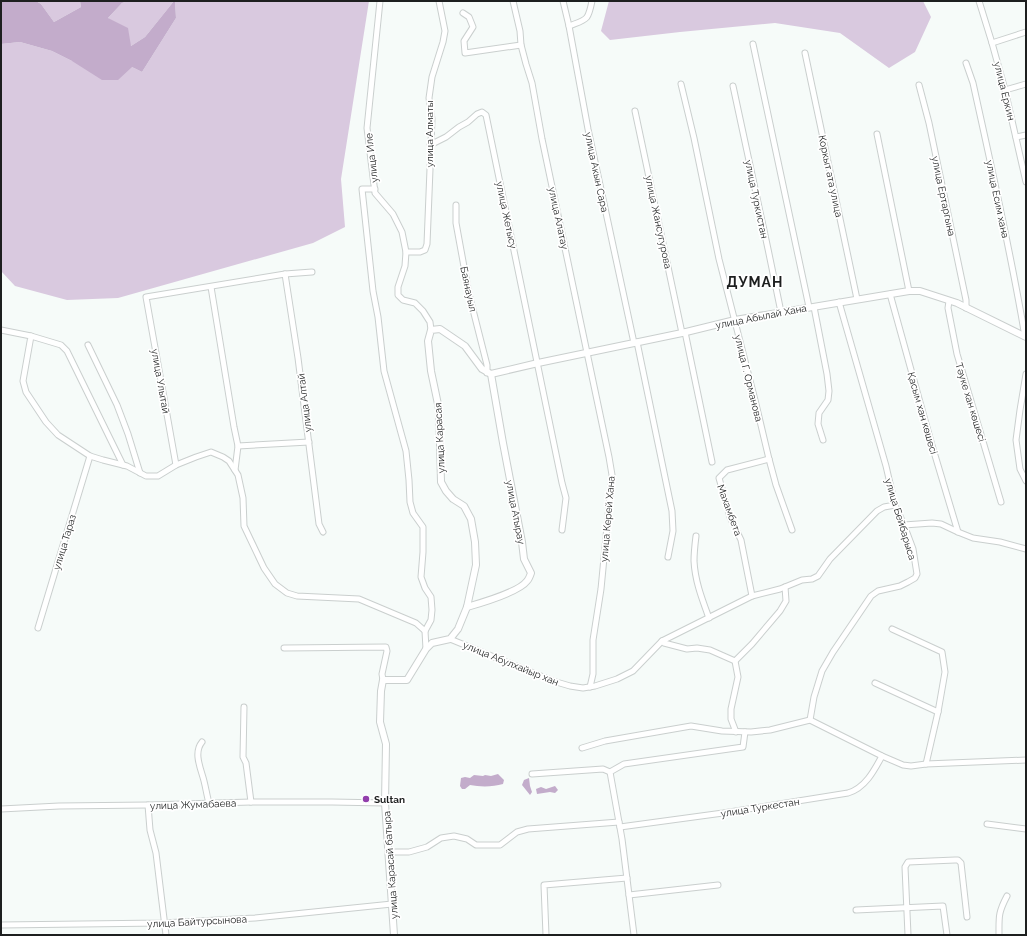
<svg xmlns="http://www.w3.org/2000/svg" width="1027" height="936" font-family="Raleway,sans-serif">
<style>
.green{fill:#d9c9df}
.forest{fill:#c3accb}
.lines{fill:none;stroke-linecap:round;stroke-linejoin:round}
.minor-casing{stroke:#cacfce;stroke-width:7}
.tertiary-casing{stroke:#cacfce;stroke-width:8}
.minor{stroke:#fff;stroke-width:5}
.tertiary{stroke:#fff;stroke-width:6}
.poi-dot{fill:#923eac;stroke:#fff;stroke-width:1.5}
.labels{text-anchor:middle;stroke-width:3.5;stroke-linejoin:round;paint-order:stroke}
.street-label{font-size:10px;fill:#1d1f1f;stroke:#fff}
.poi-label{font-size:10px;font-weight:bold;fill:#1d1f1f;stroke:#fff;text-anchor:start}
.district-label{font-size:14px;font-weight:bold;letter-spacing:1px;fill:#1d1f1f;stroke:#fff}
</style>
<rect width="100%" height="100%" fill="#f6fbf9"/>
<!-- green -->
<g class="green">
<path d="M36 1H80L81 7 54 22 41 4Z"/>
<path d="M128 1H174L145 37 131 46 108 18 122 3Z"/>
<path d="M175 1H369L341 179 345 227 313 243 118 298 67 300 15 286 1 271V44L20 42 52 51 72 61 132 67 142 72 176 18Z"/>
<path d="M609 1H923L931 17 915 52 889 68 840 33 775 23 680 32 610 40 601 31Z"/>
</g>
<!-- forest -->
<g class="forest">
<path d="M1 1H36L41 4 54 22 81 7 80 1H128L122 3 108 18 128 28 131 46 145 37 174 1H175L176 18 142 72 132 67 118 80H102L72 61 52 51 20 42 1 44Z"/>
<path d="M498 774 504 780 503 784C493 787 480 787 470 785L465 789H462L460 786 461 778 465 777 470 778 474 775 483 776 485 775 491 776Z"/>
<path d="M529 778 530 786 532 792 530 795 522 785 524 780Z"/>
<path d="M555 786 558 790 555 793 550 792 537 794 536 789 541 787 546 789Z"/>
</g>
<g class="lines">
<!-- minor casing -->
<g class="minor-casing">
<g id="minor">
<path d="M380 1 367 128 375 193 393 214 402 232 406 252 405 266 398 287V295L403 300 415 303 423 311 430 322 431 330"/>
<path d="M513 1 520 31 521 45 526 64 532 83 542 139 609 457 612 475 601 589 593 640V674L590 687"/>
<path d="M563 1 569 26 588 129 634 343"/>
<path d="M979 1 992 43 1005 90 1026 182"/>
<path d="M463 13 469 17 473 27 464 41 465 53 521 45"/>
<path d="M569 26C587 19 588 21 592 1"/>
<path d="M992 43 1026 32"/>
<path d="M753 44 809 307"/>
<path d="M805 53 857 299"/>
<path d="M966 63 973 83C991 165 1010 248 1024 331V336"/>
<path d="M681 84 694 138 719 259 755 400 769 459 776 485 792 530"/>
<path d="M919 85 929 123 966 300V308"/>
<path d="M733 86 768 249 781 312"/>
<path d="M1005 90 1026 84"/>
<path d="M635 111 682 333"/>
<path d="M877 134 909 291"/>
<path d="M1016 137 1026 135"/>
<path d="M430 145 446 137 459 127 468 122 477 114 482 112 486 115 562 483 566 498 562 530"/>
<path d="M375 189H362L373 291 378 317 384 371 406 451 409 480 410 502 413 513 423 527V552L421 577 425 588 431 597 432 610 431 620 425 631"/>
<path d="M456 205V223L469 294 487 365V373"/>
<path d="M406 252H420L425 250 427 244 432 119 429 98 432 77 443 42 445 31 439 1"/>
<path d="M285 274 298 358 319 524 323 532"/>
<path d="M211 287 234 427 238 446 235 470"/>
<path d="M890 294 931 442 958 532"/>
<path d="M949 301 948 308 957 354 1001 502"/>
<path d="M814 307 827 374 829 391 828 400 819 413 818 424 823 440"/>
<path d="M1 330 31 336 23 381 26 392 46 422 58 435 90 456 103 460 127 466 146 476H158L176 465 196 457 211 452 223 457 229 461 238 475 243 498 244 526 264 568 275 584 287 593 297 596 359 599 416 623 425 631 426 649"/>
<path d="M685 332 712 462"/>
<path d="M31 336 61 345 67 351 123 465"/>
<path d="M637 342 672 511 673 531 668 557"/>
<path d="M88 345 117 405 128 434 140 473"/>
<path d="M238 446 309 442"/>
<path d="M176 465 146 297 285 274 312 272"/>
<path d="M1026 481 1020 469 1016 440 1020 410 1026 374"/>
<path d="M904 525 932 523 941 524 958 532 973 538 1000 542 1026 549"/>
<path d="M696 536C695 544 694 553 694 561 695 581 702 599 709 618"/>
<path d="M752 596 741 540 730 517 719 478 727 470 769 459"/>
<path d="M38 628 90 456"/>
<path d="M892 629 942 652 945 672 938 712 926 764"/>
<path d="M450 639 553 681 570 686 583 688 595 686 617 679 633 671 662 641 752 596 780 589 802 580 812 579 818 576 830 559 877 511 884 507 895 505"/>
<path d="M662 641 664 643 687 649 697 648 710 650 735 661 752 644 780 611 786 601 785 587"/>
<path d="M284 648 386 647 387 651 382 674 383 680"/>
<path d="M735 661 738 677 731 709V719L736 732"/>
<path d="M875 683 938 712"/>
<path d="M244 707 243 757 246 763 251 802"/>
<path d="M810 720 814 697 822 671 833 652 871 596 878 591 900 586 908 582 915 578 917 574 913 549 904 525 895 505 886 466 839 302"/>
<path d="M202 742C193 753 201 769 204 781 206 789 207 796 209 803"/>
<path d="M582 748 605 741 691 726 722 731 751 732 770 730 810 720 882 756 903 765 911 766 926 764 1026 760"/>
<path d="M532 774 603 769 610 772"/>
<path d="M148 805 150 830 156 853 166 935"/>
<path d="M1 809 59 806 148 805 251 802H332L385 803"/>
<path d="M987 824 1026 829"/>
<path d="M620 827 723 813 848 793C865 788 874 771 882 756"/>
<path d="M389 852H409L427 847 441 838 454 836 467 839 476 845H500L517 832 528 829 619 822"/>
<path d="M629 895 718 885"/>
<path d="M856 910 943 906 947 935"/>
<path d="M1 925 162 923 255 918 392 904"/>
<path d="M546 935 544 885 627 878"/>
<path d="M634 935 622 839 610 772 624 764 743 747 745 732"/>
<path d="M908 935 905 867 908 862 955 860H958L961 863 967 917"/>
<path d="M999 935C999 917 998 913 1007 896"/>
</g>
</g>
<!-- tertiary casing -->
<g class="tertiary-casing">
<g id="tertiary">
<path d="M491 374 538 363 682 333 735 320 909 291H920L957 303 1026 337"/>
<path d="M467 607C481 603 519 592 527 581 529 579 530 576 531 573L524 559 522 542 503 443 491 374"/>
<path d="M394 935 385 803 386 744 380 722 381 691 383 680H407L426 649 432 643 450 639 458 629 467 607 476 565 475 542 471 519 464 506 453 499 446 491 441 482 439 409 431 371 428 341 431 330 440 329 465 346 482 369 491 374"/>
</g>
</g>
<!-- minor -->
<use href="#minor" class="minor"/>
<!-- tertiary -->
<use href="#tertiary" class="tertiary"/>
</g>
<!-- markers -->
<circle class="poi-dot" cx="366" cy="799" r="4"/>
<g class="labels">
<!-- street labels -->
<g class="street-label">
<text transform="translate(1005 91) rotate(76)" y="4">улица Еркин</text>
<text transform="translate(429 134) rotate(-90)" y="4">улица Алматы</text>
<text transform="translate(371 158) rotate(-97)" y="4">улица Иле</text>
<text transform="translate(597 172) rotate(78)" y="4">улица Акын Сара</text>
<text transform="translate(831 176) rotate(78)" y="4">Коркыт ата улица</text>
<text transform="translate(944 196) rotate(78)" y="4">улица Ертаргына</text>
<text transform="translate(757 199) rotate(78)" y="4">улица Туркистан</text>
<text transform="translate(998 199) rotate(78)" y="4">улица Есим хана</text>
<text transform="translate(507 215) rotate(78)" y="4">улица Жетысу</text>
<text transform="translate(559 218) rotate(78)" y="4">улица Алатау</text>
<text transform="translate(659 222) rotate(78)" y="4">улица Жансугурова</text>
<text transform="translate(469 289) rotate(78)" y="4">Баянауыл</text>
<text transform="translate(761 316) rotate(-11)" y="4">улица Абылай Хана</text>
<text transform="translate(749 378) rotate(76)" y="4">улица Г. Орманова</text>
<text transform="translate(161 381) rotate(80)" y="4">улица Улытай</text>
<text transform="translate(971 402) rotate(73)" y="4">Тәуке хан көшесі</text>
<text transform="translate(304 403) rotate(-97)" y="4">улица Алтай</text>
<text transform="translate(923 413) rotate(74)" y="4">Қасым хан көшесі</text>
<text transform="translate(439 438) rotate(-93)" y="4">улица Карасая</text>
<text transform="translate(730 510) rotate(70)" y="4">Махамбета</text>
<text transform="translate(516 512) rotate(79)" y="4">улица Атырау</text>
<text transform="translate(607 519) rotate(-85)" y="4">улица Керей Хана</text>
<text transform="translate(901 519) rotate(73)" y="4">улица Бейбарыса</text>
<text transform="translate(64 542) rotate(-73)" y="4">улица Тараз</text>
<text transform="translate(511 663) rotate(22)" y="4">улица Абулхайыр хан</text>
<text transform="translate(193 804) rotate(-2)" y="4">улица Жумабаева</text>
<text transform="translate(760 807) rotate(-9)" y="4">улица Туркестан</text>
<text transform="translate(390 865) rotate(-94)" y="4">улица Карасай батыра</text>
<text transform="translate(197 921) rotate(-3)" y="4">улица Байтурсынова</text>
</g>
<!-- poi labels -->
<g class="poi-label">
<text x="374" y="803">Sultan</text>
</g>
<!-- district labels -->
<g class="district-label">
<text x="755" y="287">ДУМАН</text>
</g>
</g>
<!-- border -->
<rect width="1027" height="936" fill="none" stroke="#1d1f1f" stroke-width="4"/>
</svg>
